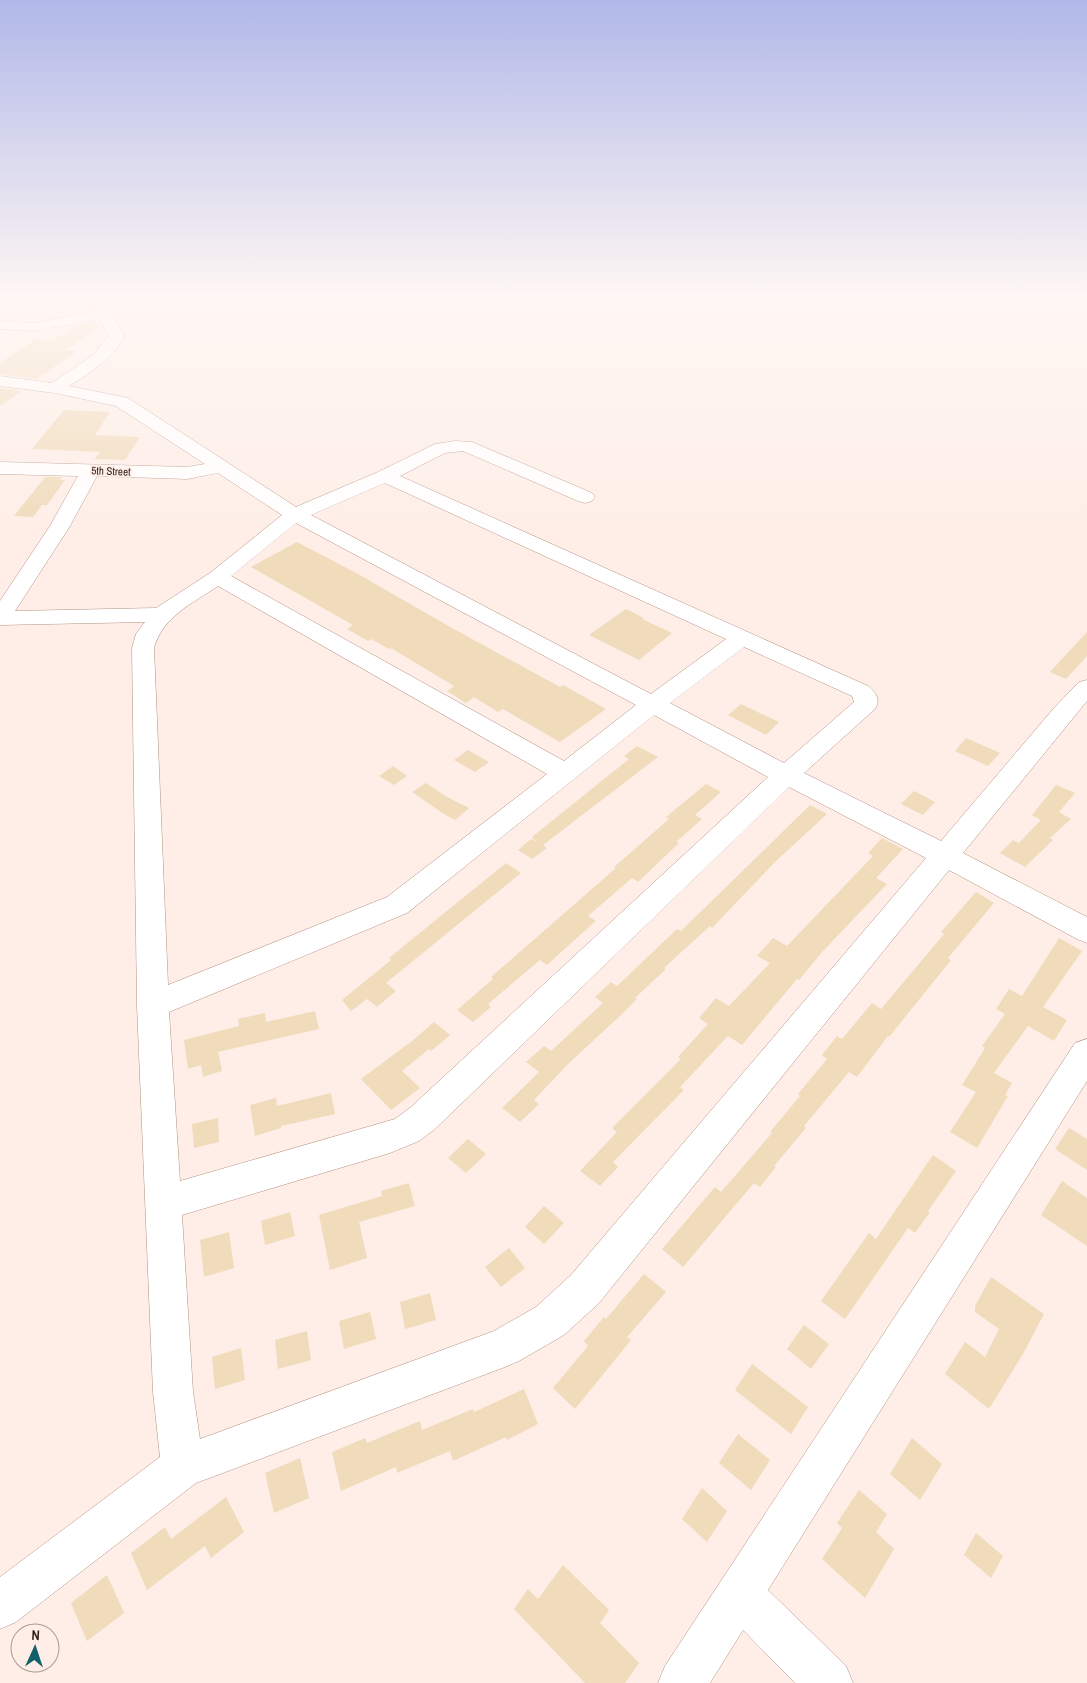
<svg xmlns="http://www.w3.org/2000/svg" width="1087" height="1683" font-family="'Archivo Narrow',sans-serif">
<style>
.building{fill:#f0dbbb}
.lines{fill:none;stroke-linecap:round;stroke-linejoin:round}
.minor-casing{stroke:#b59282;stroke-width:1}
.minor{fill:#fff;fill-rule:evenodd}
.labels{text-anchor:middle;stroke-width:4;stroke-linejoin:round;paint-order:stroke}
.far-street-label{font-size:11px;fill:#2c1e18;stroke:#feeee7}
</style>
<rect width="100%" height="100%" fill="#feeee7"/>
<!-- building -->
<g class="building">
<path d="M95 322 99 328 65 350 77 351 37 379 0 374V363L36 339 51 341 77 325Z"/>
<path d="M0 388 22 391 0 406Z"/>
<path d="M64 410 110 412 95 435 140 437 125 460 95 459 100 452 32 449Z"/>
<path d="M45 477H62L60 480H65L47 505H42L33 517 14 516Z"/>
<path d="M297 542 358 574 452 628 560 687 563 685 606 709 560 742 503 709 498 712 474 697 466 703 447 691 454 686 391 648 389 649 371 639 368 641 347 629 353 625 251 567Z"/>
<path d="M626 609 644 618 642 619 672 633 639 660 589 635Z"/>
<path d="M1087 632V656L1066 679 1050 672Z"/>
<path d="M741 704 779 722 766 735 728 715Z"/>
<path d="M966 738 1000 753 988 766 955 751Z"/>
<path d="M637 746 658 757 543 845 547 848 532 859 518 850 531 839 536 842 532 837 629 759 624 756Z"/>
<path d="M468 750 489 762 475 772 454 760Z"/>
<path d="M393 766 407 776 394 785 379 776Z"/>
<path d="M426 783 447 797 469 808 455 820 444 814 412 792Z"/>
<path d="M706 784 721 792 695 815 702 819 676 842 679 843 638 882 632 878 588 916 596 921 580 935 547 965 540 960 488 1004 491 1007 473 1022 457 1010 493 979 491 977 616 868 614 867 669 819 666 817Z"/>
<path d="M1056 785 1075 793 1059 812 1071 819 1050 838 1053 840 1025 867 1000 853 1013 840 1019 843 1041 820 1032 815Z"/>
<path d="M914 791 935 802 923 815 901 804Z"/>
<path d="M810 805 827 814 776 861 712 928 710 926 664 968 666 969 635 998 637 999 621 1015 568 1064 534 1100 539 1104 520 1122 502 1108 539 1072 526 1062 544 1046 551 1051 603 1003 595 997 611 982 617 986 677 929 681 931Z"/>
<path d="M882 838 903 849 876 878 887 884 823 951 799 980 797 979 742 1045 728 1036 680 1087 684 1090 613 1162 618 1167 600 1186 580 1171 617 1132 612 1128 681 1059 678 1057 708 1024 699 1018 716 998 729 1006 770 963 757 956 773 938 787 946 873 856 868 853Z"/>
<path d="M506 863 521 873 386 983 396 991 377 1007 367 999 351 1011 342 1000 391 960 389 958Z"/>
<path d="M976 892 994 903 948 958 951 960 889 1037 888 1036 857 1077 849 1072 804 1126 806 1128 774 1166 776 1167 760 1187 754 1183 683 1267 662 1249 715 1187 721 1192 772 1133 770 1132 800 1096 798 1094 827 1059 822 1055 837 1036 842 1039 872 1003 881 1009 944 934 941 932Z"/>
<path d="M1059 938 1082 951 1043 1007 1067 1020 1054 1041 1028 1026 994 1073 1012 1083 1005 1095 1008 1096 977 1148 950 1132 976 1092 962 1085 985 1048 982 1046 1005 1014 996 1009 1009 989 1022 996Z"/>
<path d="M315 1011 319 1029 218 1052 222 1071 203 1077 201 1065 188 1069 184 1040 239 1026 238 1019 265 1013 266 1022Z"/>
<path d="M434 1022 450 1035 431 1051 429 1049 402 1071 420 1088 391 1110 361 1079 412 1041Z"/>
<path d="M331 1093 335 1114 281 1126V1128L255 1136 250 1105 276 1098 277 1106Z"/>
<path d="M218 1118 219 1142 194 1148 192 1124Z"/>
<path d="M1069 1128 1087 1139V1170L1055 1149Z"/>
<path d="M468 1139 486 1154 466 1173 448 1158Z"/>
<path d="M933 1155 956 1171 928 1211 930 1212 915 1233 908 1228 845 1319 821 1301 869 1233 876 1239Z"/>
<path d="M1062 1181 1087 1198V1246L1041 1215Z"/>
<path d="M409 1183 415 1206 359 1222 367 1258 330 1270 319 1215 382 1196 381 1191Z"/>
<path d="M544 1206 564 1223 544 1244 525 1227Z"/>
<path d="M290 1212 295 1236 265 1245 261 1221Z"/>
<path d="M229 1232 234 1268 204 1277 200 1240Z"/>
<path d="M509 1248 525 1268 501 1287 485 1267Z"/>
<path d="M644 1274 666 1292 627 1337 631 1340 575 1409 553 1388 588 1346 584 1341 604 1317 606 1319Z"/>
<path d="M991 1277 1044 1314 1023 1354 989 1409 945 1374 965 1342 985 1357 999 1329 975 1312V1306Z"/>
<path d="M430 1293 436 1320 405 1329 400 1302Z"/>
<path d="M370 1312 376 1339 344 1349 339 1321Z"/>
<path d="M804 1325 829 1344 811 1369 787 1349Z"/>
<path d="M307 1331 311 1360 278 1369 275 1340Z"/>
<path d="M241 1348 245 1380 215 1389 212 1357Z"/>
<path d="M752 1364 808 1407 791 1434 735 1390Z"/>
<path d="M524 1389 538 1424 507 1440 506 1437 453 1461 450 1451 397 1473 396 1467 341 1491 332 1452 365 1438 367 1443 420 1421 422 1430 473 1409 474 1412Z"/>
<path d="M738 1434 770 1460 751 1490 719 1463Z"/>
<path d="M912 1438 942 1464 920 1500 890 1474Z"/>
<path d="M300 1458 309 1498 274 1513 265 1473Z"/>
<path d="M702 1488 727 1511 707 1542 682 1519Z"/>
<path d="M859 1490 887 1514 876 1532 894 1549 865 1598 822 1559 842 1528 837 1523Z"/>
<path d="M226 1497 244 1532 211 1558 205 1546 147 1590 131 1553 165 1527 171 1539Z"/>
<path d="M976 1533 1003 1556 991 1578 964 1555Z"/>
<path d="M563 1565 609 1610 600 1623 639 1663 625 1683H585L514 1609 528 1589 538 1599Z"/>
<path d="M107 1575 124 1613 87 1641 71 1603Z"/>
</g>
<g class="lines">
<!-- minor casing -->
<g class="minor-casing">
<g id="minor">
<path d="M92 296H106L110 314 125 336C112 359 91 372 69 386L128 398 296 507 378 472 435 444 455 441 472 442 592 493 595 497 592 501 585 503 578 501 463 451 445 453 400 476 868 686C876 693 881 699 875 709L804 773 941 841 1054 708 1079 682 1087 680V701L963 853 1087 917V943L1077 939 949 870 599 1303 564 1335 519 1361 505 1367 196 1483 16 1622 0 1629V1577L160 1457 153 1392 137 1005 132 648 136 634 145 622 0 625V601L50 526 78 476 0 474V462L187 467 205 464 116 406 55 393 0 386V376L52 383 93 355 109 336 99 319 34 331 0 329V321L34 323 95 311ZM218 473 282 515 210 573 156 608 15 611 70 526 97 476 187 479ZM385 483 726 639 651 694 311 515ZM296 523 636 705 564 761 231 576ZM218 586 547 774 387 897 168 985 154 648C163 616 192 604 218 586ZM744 647 852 696 854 702 784 763 670 703ZM654 715 768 777 411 1107 395 1119 180 1181 169 1012 407 913ZM789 787 926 858 571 1275 536 1307 494 1331 200 1439 193 1392 182 1215 390 1153 419 1141 435 1129Z"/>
<path d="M1087 1039V1081L768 1590 846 1666 853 1683H795L743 1630 710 1683H658L665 1666 1075 1043Z"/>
</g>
</g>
<!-- minor -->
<use href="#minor" class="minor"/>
</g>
<!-- sky -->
<linearGradient id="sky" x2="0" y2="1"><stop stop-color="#b1b8e8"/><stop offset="0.56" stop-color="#fff7f4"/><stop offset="1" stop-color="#fff7f4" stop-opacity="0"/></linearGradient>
<rect width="1087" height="532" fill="url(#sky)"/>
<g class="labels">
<!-- far-street labels -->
<g class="far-street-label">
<text transform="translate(111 471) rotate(2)" y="4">5th Street</text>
</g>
</g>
<!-- north arrow -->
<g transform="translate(35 1648) rotate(3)"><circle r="24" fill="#feeee7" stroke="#aa9b94"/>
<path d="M0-4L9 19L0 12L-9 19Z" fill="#12606a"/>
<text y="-8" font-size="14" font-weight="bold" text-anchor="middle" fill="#2c1e18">N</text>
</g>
</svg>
